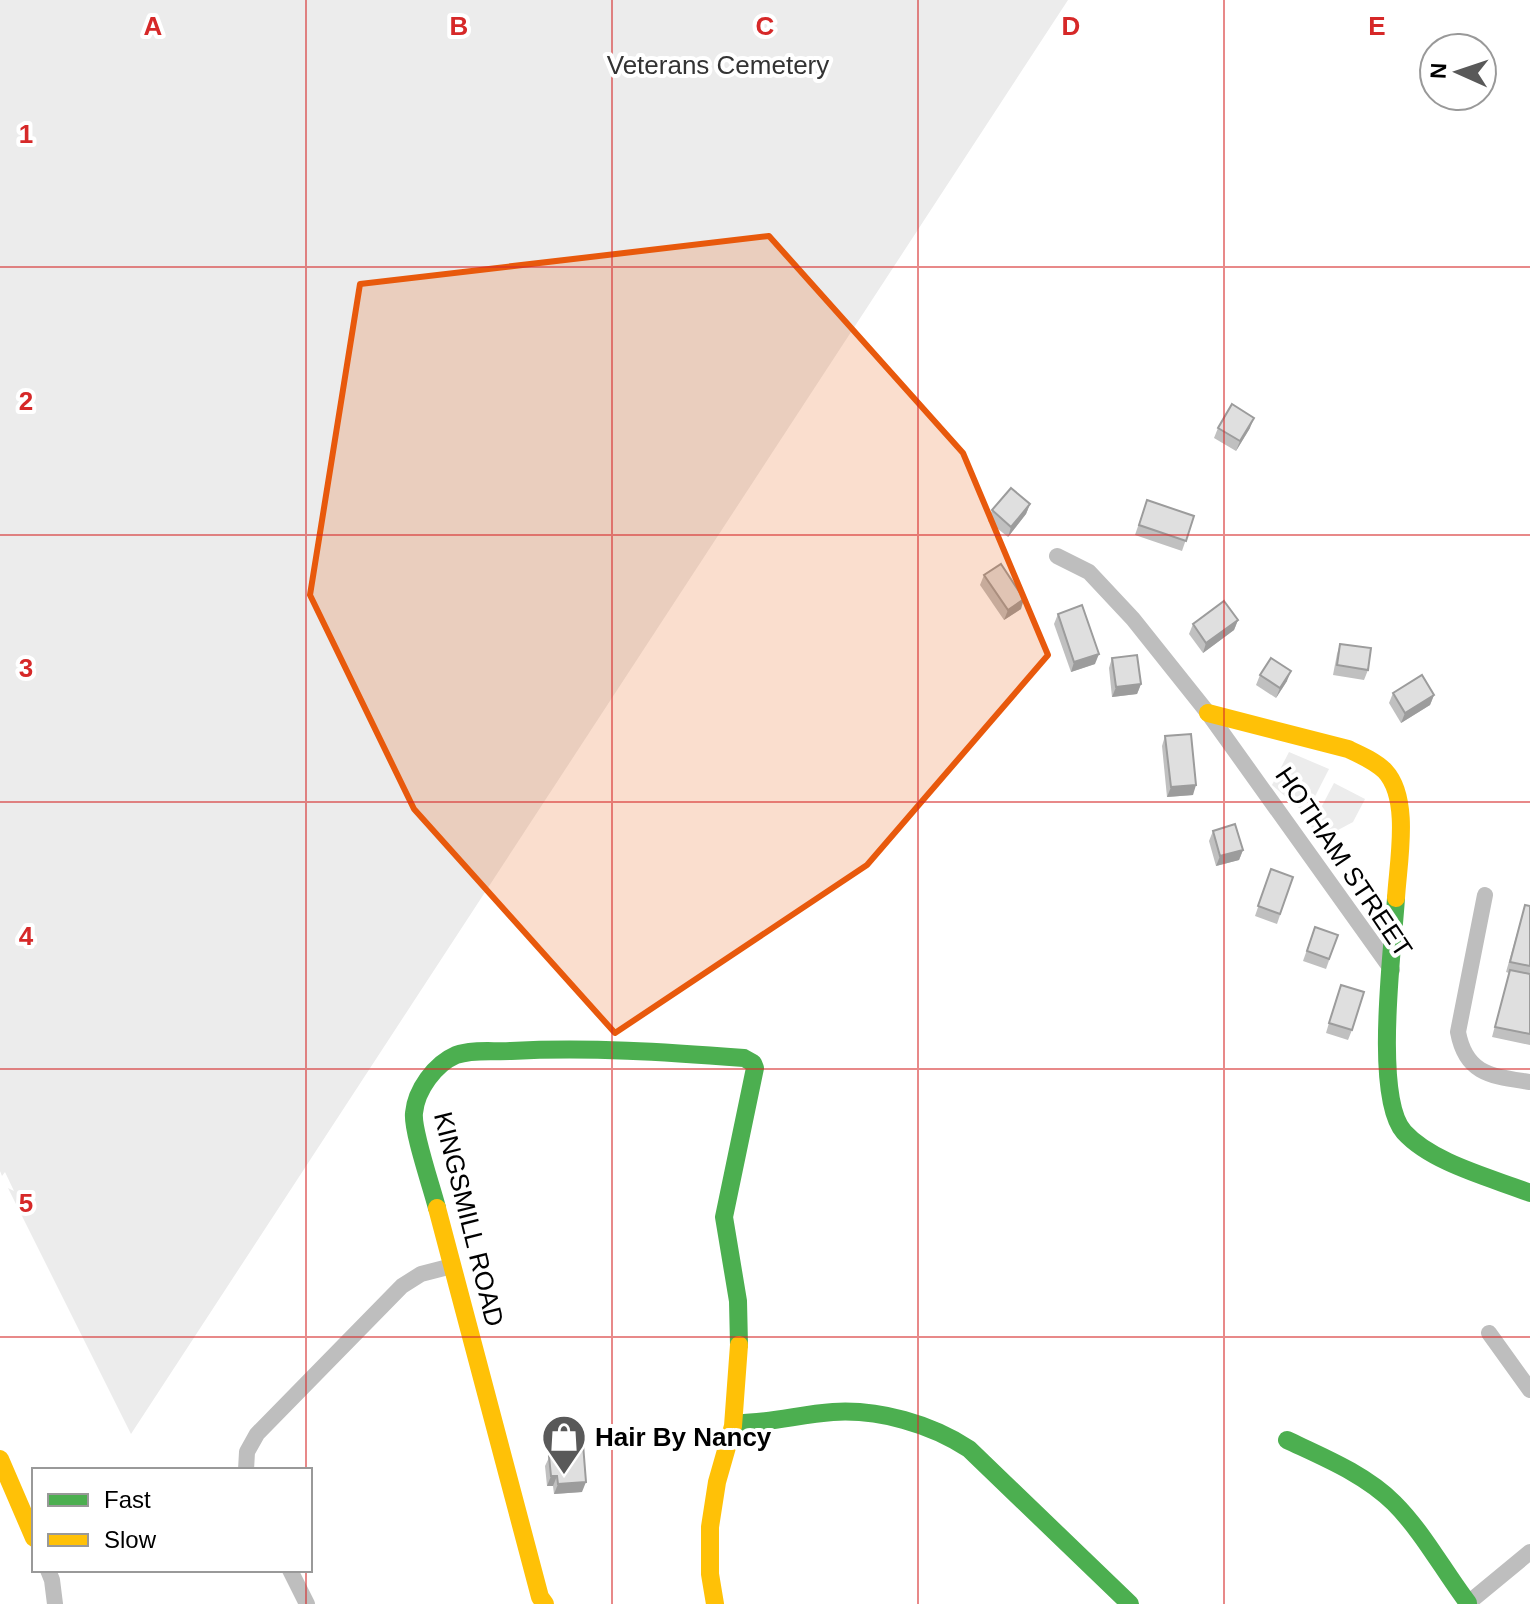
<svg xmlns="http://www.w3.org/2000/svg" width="1530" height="1604" font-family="Helvetica,sans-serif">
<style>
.green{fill:#ececec}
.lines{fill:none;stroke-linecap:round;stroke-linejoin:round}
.street{stroke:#bebebe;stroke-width:16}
.fast{stroke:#4caf50;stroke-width:18}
.slow{stroke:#ffc107;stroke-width:18}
.wall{fill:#c0c0c0}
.shaded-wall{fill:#9c9c9c}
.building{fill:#dfdfdf;stroke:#9c9c9c;stroke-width:2}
.marked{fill:#e8590c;fill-opacity:0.2;stroke:#e8590c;stroke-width:6;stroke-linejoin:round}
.grid{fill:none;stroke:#d62828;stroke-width:2;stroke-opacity:0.55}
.labels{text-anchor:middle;stroke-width:8;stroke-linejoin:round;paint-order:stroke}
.park-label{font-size:26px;fill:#333;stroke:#fff}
.street-label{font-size:26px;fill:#000;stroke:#fff}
.poi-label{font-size:26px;font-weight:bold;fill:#000;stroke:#fff;text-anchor:start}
.grid-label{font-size:26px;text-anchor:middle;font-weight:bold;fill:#d62828;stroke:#fff;stroke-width:8;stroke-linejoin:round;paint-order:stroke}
</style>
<rect width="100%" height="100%" fill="#fff"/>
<!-- green -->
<g class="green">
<path d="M0 0H1068L131 1434 8 1188 14 1191 5 1172 2 1176 0 1171Z"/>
<path d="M1289 752 1329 769 1306 814 1272 785Z"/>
<path d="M1334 783 1365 799 1353 822 1325 837 1311 827Z"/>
</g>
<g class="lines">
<!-- street -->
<g class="street">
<path d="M1057 556 1089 572 1133 619 1208 713 1392 970"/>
<path d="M1485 895 1458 1032C1466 1075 1492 1076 1530 1082"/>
<path d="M1489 1333 1530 1390"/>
<path d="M246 1470 247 1452 257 1434 402 1286 421 1274 452 1266"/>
<path d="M48 1570 52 1580 55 1604"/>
<path d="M290 1570 307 1604"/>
<path d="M1467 1604 1530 1552"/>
</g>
<!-- fast -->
<g class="fast">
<path d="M1396 898C1393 947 1373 1097 1404 1132 1432 1163 1492 1178 1530 1193"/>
<path d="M437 1208C432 1188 412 1130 414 1113 416 1090 435 1064 456 1055 473 1049 493 1052 511 1051 589 1047 666 1052 744 1058L753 1063 755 1068 724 1217 738 1301 739 1345"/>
<path d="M734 1423C768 1424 800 1414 833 1412 879 1409 931 1424 969 1449L1130 1604"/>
<path d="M1287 1440C1323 1457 1365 1474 1394 1503 1423 1532 1443 1570 1468 1603"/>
</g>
<!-- slow -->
<g class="slow">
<path d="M1208 713 1348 749C1361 755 1375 761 1385 771 1411 799 1398 862 1396 898"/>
<path d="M437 1208 540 1597 545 1604"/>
<path d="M0 1459 34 1538"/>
<path d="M715 1604 710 1574V1527L717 1482 733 1426 739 1345"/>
</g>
</g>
<!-- wall -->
<g class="wall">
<path d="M1218 428H1250L1236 451 1214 438Z"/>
<path d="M1147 500 1194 516 1182 551 1135 535Z"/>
<path d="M1030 504 1026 514 1008 537 988 521 992 510Z"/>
<path d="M984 575 1021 609 1004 620 980 585Z"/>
<path d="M1058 614 1095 664 1071 672 1054 624Z"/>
<path d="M1238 620 1234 630 1203 653 1189 634 1193 624Z"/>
<path d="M1340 644 1368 670 1364 680 1333 675 1337 654Z"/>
<path d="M1112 658 1141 684 1137 694 1112 697 1109 668Z"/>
<path d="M1260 675 1287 681 1276 698 1256 685Z"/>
<path d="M1393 693 1434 695 1430 705 1401 723 1389 703Z"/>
<path d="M1165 736 1193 795 1167 797 1162 746Z"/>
<path d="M1213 831 1243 850 1239 860 1216 866 1209 841Z"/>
<path d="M1271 869 1293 877 1277 924 1255 916Z"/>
<path d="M1525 905 1530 906V1045L1492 1037 1509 973 1506 972Z"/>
<path d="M1315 927 1338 935 1326 969 1303 961Z"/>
<path d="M1337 996 1352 1030 1348 1040 1326 1033Z"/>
<path d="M554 1447 582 1492 554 1494 553 1486H547L545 1466Z"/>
</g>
<!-- shaded-wall -->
<g class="shaded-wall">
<path d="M1254 418 1250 428 1236 451 1240 441Z"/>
<path d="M1030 504 1026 514 1008 537 1011 527Z"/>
<path d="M1024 599 1021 609 1004 620 1008 610Z"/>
<path d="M1238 620 1234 630 1203 653 1206 643Z"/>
<path d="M1099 654 1095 664 1071 672 1074 662Z"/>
<path d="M1291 671 1287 681 1276 698 1280 688Z"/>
<path d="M1141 684 1137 694 1112 697 1116 687Z"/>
<path d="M1434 695 1430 705 1401 723 1405 713Z"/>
<path d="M1196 785 1193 795 1167 797 1171 787Z"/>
<path d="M1243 850 1239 860 1216 866 1220 856Z"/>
<path d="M551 1476H557L553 1486H547Z"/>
<path d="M586 1482 582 1492 554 1494 558 1484Z"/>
</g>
<!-- building -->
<g class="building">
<path d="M1232 404 1254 418 1240 441 1218 428Z"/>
<path d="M1011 488 1030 504 1011 527 992 510Z"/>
<path d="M1147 500 1194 516 1186 541 1139 525Z"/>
<path d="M1001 564 1024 599 1008 610 984 575Z"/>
<path d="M1224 601 1238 620 1206 643 1193 624Z"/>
<path d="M1082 605 1099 654 1074 662 1058 614Z"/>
<path d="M1340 644 1371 648 1368 670 1337 665Z"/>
<path d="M1137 655 1141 684 1116 687 1112 658Z"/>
<path d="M1271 658 1291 671 1280 688 1260 675Z"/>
<path d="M1422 675 1434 695 1405 713 1393 693Z"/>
<path d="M1191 734 1196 785 1171 787 1165 736Z"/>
<path d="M1235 824 1243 850 1220 856 1213 831Z"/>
<path d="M1271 869 1293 877 1280 914 1258 906Z"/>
<path d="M1525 905 1530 906V966L1510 962Z"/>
<path d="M1315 927 1338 935 1329 959 1307 951Z"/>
<path d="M1510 970 1530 974V1034L1495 1027Z"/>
<path d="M1341 985 1364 992 1352 1030 1329 1023Z"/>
<path d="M583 1444 586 1482 558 1484 557 1476H551L549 1456 555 1455 554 1447Z"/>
</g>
<!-- marked area -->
<path class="marked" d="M769 236 963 453 1048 655 867 865 615 1033 414 809 310 595 360 284Z"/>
<!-- grid -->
<path class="grid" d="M306 0V1470M612 0V1604M918 0V1604M1224 0V1604M0 267H1530M0 535H1530M0 802H1530M0 1069H1530M0 1337H1530M306 1570V1604"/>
<!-- icons -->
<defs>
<g id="shop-pin" transform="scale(2.3)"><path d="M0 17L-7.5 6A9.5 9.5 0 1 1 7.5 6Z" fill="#595959" stroke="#fff"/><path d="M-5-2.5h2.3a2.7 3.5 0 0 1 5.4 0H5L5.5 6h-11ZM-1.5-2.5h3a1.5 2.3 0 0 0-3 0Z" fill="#fff"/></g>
</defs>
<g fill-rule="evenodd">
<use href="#shop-pin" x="564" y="1437"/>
</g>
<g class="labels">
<!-- park labels -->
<g class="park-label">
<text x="718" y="74">Veterans Cemetery</text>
</g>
<!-- street labels -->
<g class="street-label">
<text transform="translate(1344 862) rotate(56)" y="9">HOTHAM STREET</text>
<text transform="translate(469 1219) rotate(76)" y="9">KINGSMILL ROAD</text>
</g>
<!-- poi labels -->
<g class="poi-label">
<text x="595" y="1446">Hair By Nancy</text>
</g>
</g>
<g class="grid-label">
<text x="153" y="35">A</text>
<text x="459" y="35">B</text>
<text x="765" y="35">C</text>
<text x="1071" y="35">D</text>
<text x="1377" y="35">E</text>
<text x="26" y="143">1</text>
<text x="26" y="410">2</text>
<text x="26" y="677">3</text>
<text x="26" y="945">4</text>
<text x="26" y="1212">5</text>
</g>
<!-- legend -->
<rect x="32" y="1468" width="280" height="104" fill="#ffffff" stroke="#999999" stroke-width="2"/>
<rect x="48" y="1494" width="40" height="12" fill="#4caf50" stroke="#999999" stroke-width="2"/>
<text x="104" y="1508" font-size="24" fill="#000000">Fast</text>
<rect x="48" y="1534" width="40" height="12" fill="#ffc107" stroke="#999999" stroke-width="2"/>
<text x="104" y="1548" font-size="24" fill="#000000">Slow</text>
<!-- north arrow -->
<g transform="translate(1458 72) rotate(273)"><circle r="38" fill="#ffffff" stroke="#999999" stroke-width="2"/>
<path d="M0-6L14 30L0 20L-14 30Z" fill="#595959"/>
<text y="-12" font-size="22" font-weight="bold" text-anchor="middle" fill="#000000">N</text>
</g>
</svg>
